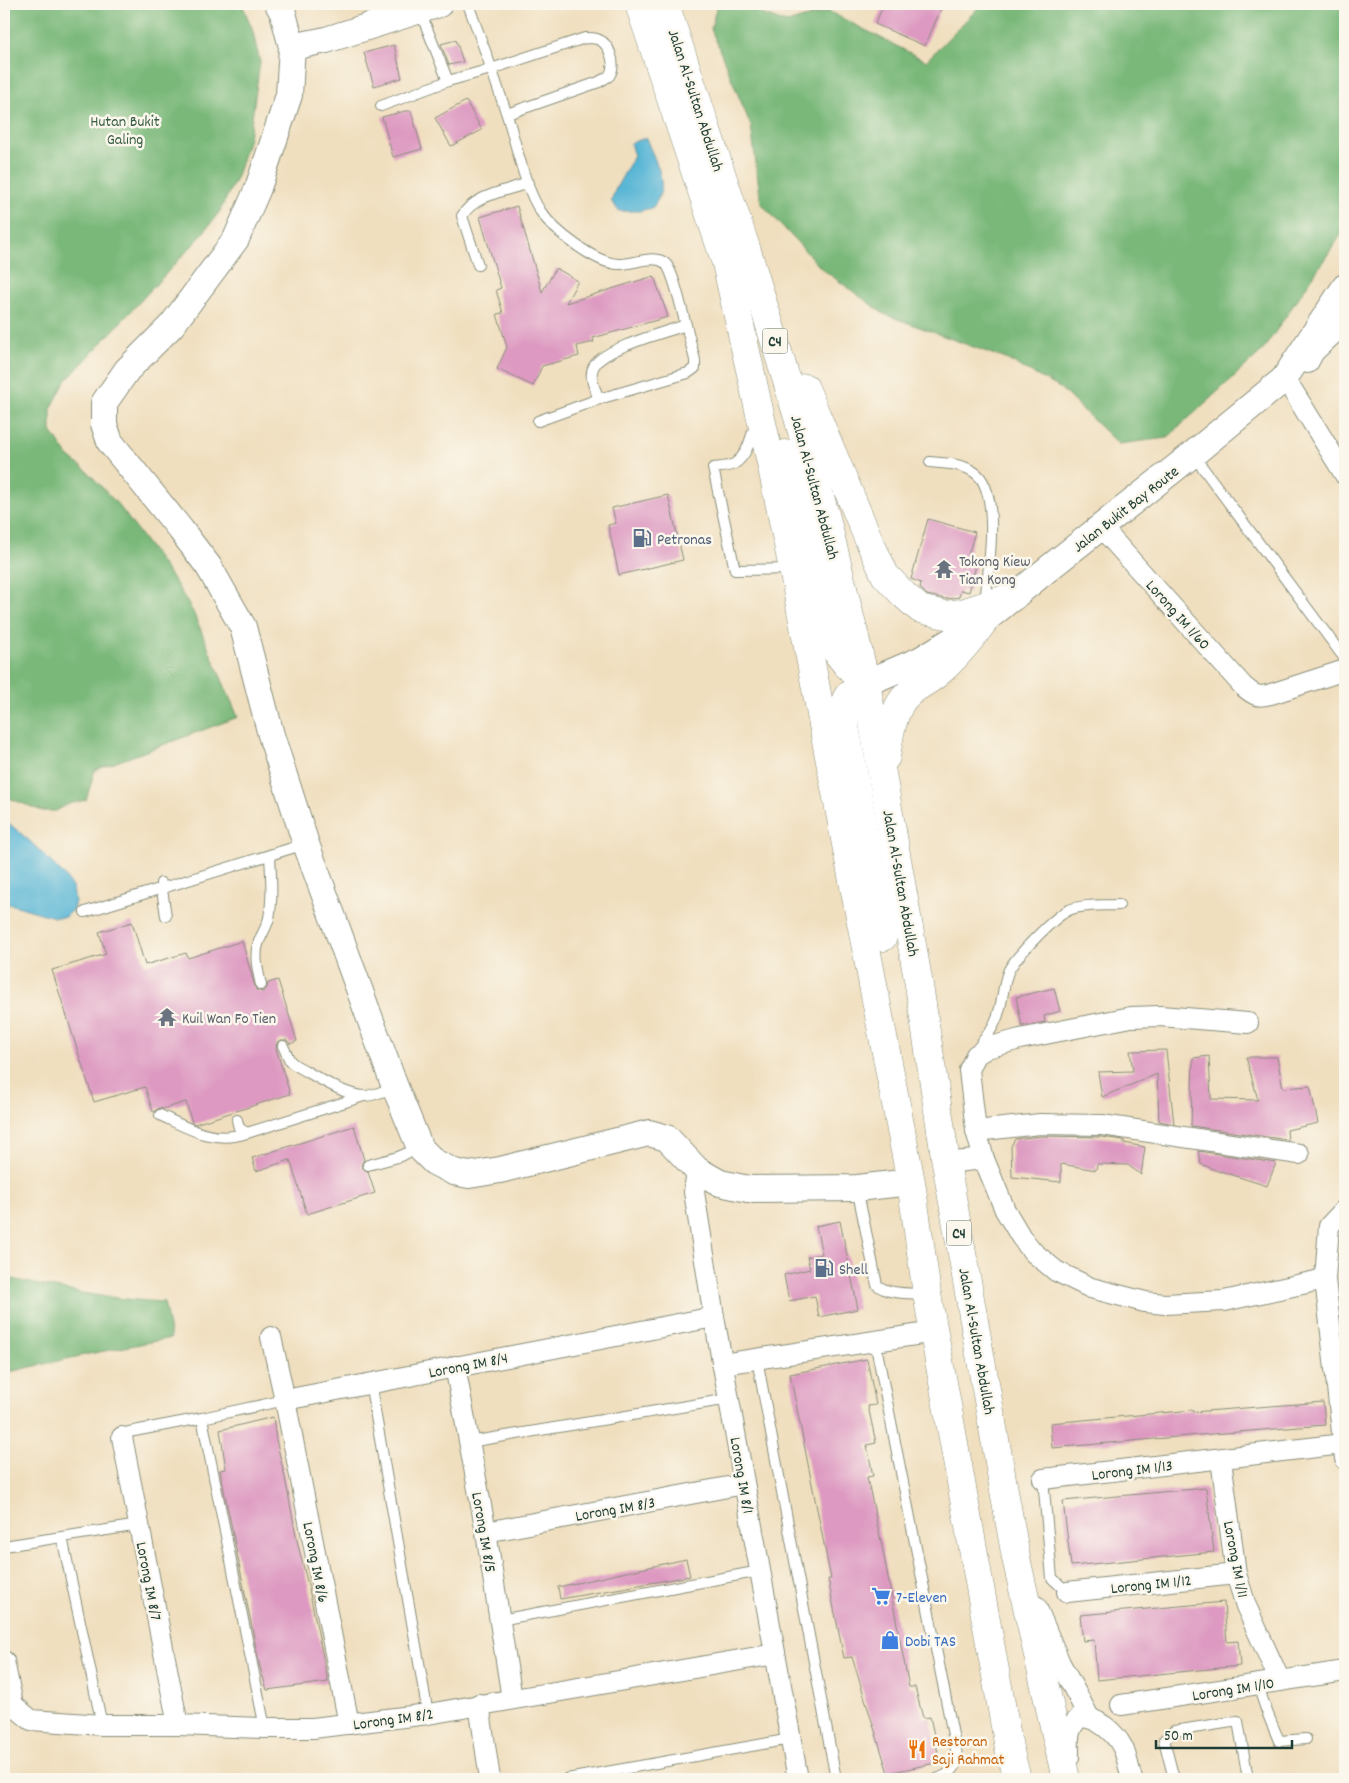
<svg xmlns="http://www.w3.org/2000/svg" width="1349" height="1783" font-family="Dekko,sans-serif">
<style>
.forest{fill:#79b879;stroke:#4c7a56}
.water{fill:#57b5d5;stroke:#3b7984}
.building{fill:#dd99c1}
.lines{fill:none;stroke-linecap:round;stroke-linejoin:round}
.service-casing{stroke:#888e7a;stroke-width:12}
.minor-casing{stroke:#888e7a;stroke-width:22}
.tertiary-casing{stroke:#888e7a;stroke-width:28}
.primary-casing{stroke:#888e7a;stroke-width:29}
.service{stroke:#fff;stroke-width:10}
.minor{stroke:#fff;stroke-width:20}
.tertiary{stroke:#fff;stroke-width:26}
.primary{stroke:#fff;stroke-width:28}
.labels{text-anchor:middle;stroke-width:5;stroke-linejoin:round;paint-order:stroke}
.shield{fill:#fbf7ec;stroke:#61756b;stroke-width:1}
.shield-label{font-size:15px;font-weight:bold;fill:#1f3d34}
.street-label{font-size:16px;fill:#1f3d34;stroke:#fbf7ec}
.park-label{font-size:16px;fill:#375c46;stroke:#fbf7ec}
.service-label{font-size:16px;fill:#4e5e75;stroke:#fbf7ec;text-anchor:start}
.worship-label{font-size:16px;fill:#5b616d;stroke:#fbf7ec;text-anchor:start}
.shop-label{font-size:16px;fill:#366cbe;stroke:#fbf7ec;text-anchor:start}
.food-label{font-size:16px;fill:#c56008;stroke:#fbf7ec;text-anchor:start}
</style>
<rect width="100%" height="100%" fill="#fbf7ec"/>
<filter id="ink" filterUnits="userSpaceOnUse"><feTurbulence type="fractalNoise" baseFrequency=".02" numOctaves="2"/><feDisplacementMap in="SourceGraphic" scale="10" xChannelSelector="R" yChannelSelector="G"/><feConvolveMatrix kernelMatrix="1 2 1 2 8 2 1 2 1" color-interpolation-filters="sRGB"/></filter>
<filter id="wash" filterUnits="userSpaceOnUse"><feTurbulence type="fractalNoise" baseFrequency=".0096" numOctaves="4" result="noise"/><feDisplacementMap in="SourceGraphic" scale="20" xChannelSelector="R" yChannelSelector="G"/><feGaussianBlur stdDeviation="1.12" result="paint"/><feColorMatrix in="noise" values="0 0 0 0 0 0 0 0 0 0 0 0 0 0 0 0 0 1.4 0 .05"/><feComposite in="paint" operator="in"/></filter>
<g filter="url(#wash)">
<rect width="100%" height="100%" fill="#f0dfbf"/>
<!-- forest -->
<g class="forest">
<path d="M4 4H242L252 28 260 62 249 138 237 176 220 211 201 236 65 382 51 409V431L68 456 88 472 120 507 175 582 193 612 238 717 95 770 86 800 68 804 56 811H42L4 796Z"/>
<path d="M717 4H734L787 23 828 11 926 61 982 4H1345V229L1263 350 1167 438 1118 444 1060 388 1006 359 884 314 821 268 761 203 751 126 711 29Z"/>
<path d="M4 1277C59 1290 107 1299 164 1302L171 1338 89 1354 4 1373Z"/>
</g>
<!-- water -->
<g class="water">
<path d="M646 138C655 163 672 185 652 208L639 211H619L611 201 616 188 634 156 630 143Z"/>
<path d="M4 819 32 843 65 876 73 889 75 901 73 910 65 917H54L10 904 4 907Z"/>
</g>
<g id="blocks">
<!-- building -->
<g class="building">
<path d="M884 4H943L925 46 875 24Z"/>
<path d="M456 40 463 62 449 65 441 44Z"/>
<path d="M394 45 402 78 374 86 364 53Z"/>
<path d="M466 101 482 130 451 146 435 118Z"/>
<path d="M405 111H411L422 149 393 157 382 117Z"/>
<path d="M517 206 542 292 556 268 578 281 566 303 654 276 668 317 593 338 594 342 577 346 579 356 542 366 533 386 497 369 507 347 497 314 503 313 496 290 501 288 480 217Z"/>
<path d="M668 495 683 560 619 575 608 525 616 523 612 508Z"/>
<path d="M928 519 975 532 968 555 978 558 969 592 961 590 959 597 946 599 927 595 920 588 921 583 911 579Z"/>
<path d="M132 922 145 965 186 953 188 958 242 941 256 990 263 992 267 988 268 983 278 980 297 1041 290 1044 287 1040H281L277 1042 276 1048 290 1094 195 1124 192 1123 186 1102 163 1109 159 1108 153 1112 145 1087 94 1102 52 970 106 954 99 932Z"/>
<path d="M1054 988 1060 1011 1044 1016 1045 1022 1022 1026 1016 997Z"/>
<path d="M1166 1050 1174 1124 1159 1121 1157 1074 1102 1097 1098 1072 1133 1071 1130 1051Z"/>
<path d="M1209 1056 1211 1099 1258 1100 1246 1057H1277L1283 1088 1310 1086 1318 1123 1287 1130 1288 1140 1191 1126 1193 1058Z"/>
<path d="M354 1126 364 1160 362 1163V1167L368 1172 375 1193 307 1214 290 1160 256 1171 252 1158Z"/>
<path d="M1041 1136 1101 1137 1124 1140V1143L1145 1147 1141 1175 1128 1165 1097 1164 1096 1170 1061 1164V1182L1012 1177 1011 1146 1015 1139Z"/>
<path d="M1198 1151 1276 1163 1267 1186 1220 1171V1172L1201 1164Z"/>
<path d="M840 1221 858 1309 819 1317 815 1296 789 1301 784 1275 810 1269 807 1257 822 1254 816 1226Z"/>
<path d="M867 1359 876 1405 868 1406 876 1443 867 1445 873 1476 867 1477 882 1546 909 1687H915L923 1718 930 1717 940 1762 888 1773 852 1657 844 1658 828 1579H831L790 1374Z"/>
<path d="M1323 1402 1325 1425 1200 1435 1052 1448 1050 1423 1193 1410V1412Z"/>
<path d="M273 1417 276 1439 285 1478 298 1545 309 1589 328 1682 267 1690 260 1667 220 1470 226 1469 220 1430Z"/>
<path d="M1206 1488 1214 1552 1071 1566 1063 1501Z"/>
<path d="M686 1559 690 1576 560 1599 558 1587Z"/>
<path d="M1224 1602 1227 1642 1238 1641 1240 1666 1097 1680 1094 1640 1083 1641 1080 1615Z"/>
</g>
</g>
</g>
<g filter="url(#ink)">
<use href="#blocks" fill-opacity="0" stroke="#888e7a" stroke-width="1"/>
<g class="lines">
<!-- service casing -->
<g class="service-casing">
<g id="service">
<path d="M468 4C482 41 495 78 507 115 516 143 525 189 541 212 554 231 595 263 618 264 632 265 655 253 666 264 674 273 682 312 686 325 666 332 604 348 594 366 588 376 595 389 599 399"/>
<path d="M420 11 448 81"/>
<path d="M381 106 448 81 491 69 585 38C589 38 594 38 597 39 610 43 617 65 609 76 606 78 602 80 599 82L507 114"/>
<path d="M478 265 462 216C474 195 506 191 528 183"/>
<path d="M538 421 599 399 688 373 695 368V360L686 325"/>
<path d="M755 425C751 438 747 456 734 464 728 467 720 467 713 468L735 570 792 569"/>
<path d="M1194 456 1345 659"/>
<path d="M930 462C945 464 961 463 974 472 1002 489 988 573 985 602"/>
<path d="M161 883 166 916"/>
<path d="M85 912 305 844"/>
<path d="M261 985C258 971 253 954 260 939 263 932 267 926 269 918 273 897 271 876 270 856"/>
<path d="M283 1046 290 1061 295 1065C314 1075 343 1095 364 1096 375 1096 385 1090 395 1087"/>
<path d="M978 1049C983 1039 992 1031 996 1020 1003 1005 1002 988 1008 972 1014 958 1055 916 1069 910 1084 904 1103 906 1119 905"/>
<path d="M160 1115C190 1129 213 1144 247 1133L239 1128 237 1120"/>
<path d="M247 1133 364 1096"/>
<path d="M368 1165 398 1157 419 1148"/>
<path d="M857 1188 877 1285C889 1295 911 1293 926 1294"/>
<path d="M875 1341 958 1760C954 1771 948 1775 937 1779"/>
<path d="M757 1359 836 1779"/>
<path d="M370 1382 428 1714"/>
<path d="M202 1418 265 1728"/>
<path d="M122 1437 129 1432 202 1418 285 1400"/>
<path d="M469 1442 729 1399"/>
<path d="M1043 1479 1052 1578 1067 1592"/>
<path d="M62 1537 102 1725"/>
<path d="M4 1546 139 1525"/>
<path d="M500 1620 760 1571"/>
<path d="M1259 1685C1262 1704 1272 1723 1279 1741L1306 1739"/>
<path d="M567 1779 791 1739"/>
<path d="M1174 1779 1164 1740 1174 1731 1238 1721 1248 1779"/>
</g>
</g>
<!-- minor casing -->
<g class="minor-casing">
<g id="minor">
<path d="M1308 363 1314 352 1345 323"/>
<path d="M1284 379 1293 391 1345 475"/>
<path d="M1101 527 1243 686C1254 695 1257 698 1271 694L1345 670"/>
<path d="M1248 1023 1160 1016 1131 1017 1020 1039 987 1048 976 1055 969 1070 976 1131 984 1159 1005 1210 1021 1237 1033 1252 1056 1271 1091 1288 1145 1302 1165 1304 1224 1301 1325 1279"/>
<path d="M976 1131 1040 1124 1102 1125 1299 1154"/>
<path d="M946 1163 984 1159"/>
<path d="M697 1170 694 1192 714 1317 798 1779"/>
<path d="M1345 1209 1329 1226 1325 1279 1345 1459"/>
<path d="M271 1337 285 1400 714 1317"/>
<path d="M722 1364 935 1332"/>
<path d="M455 1366 486 1532 512 1699"/>
<path d="M285 1400 349 1724"/>
<path d="M122 1437 178 1725"/>
<path d="M1221 1459 1236 1574 1246 1606 1280 1681"/>
<path d="M1043 1479 1343 1444"/>
<path d="M486 1532 744 1484"/>
<path d="M1067 1592 1236 1574"/>
<path d="M1036 1606 1060 1663 1089 1717"/>
<path d="M4 1661 13 1705 31 1720 102 1725H178L265 1728H313L428 1714 775 1654"/>
<path d="M479 1704 490 1779"/>
<path d="M1121 1705 1345 1671"/>
<path d="M1069 1757C1069 1740 1066 1730 1080 1717 1097 1717 1115 1732 1123 1748 1127 1757 1129 1769 1132 1779"/>
</g>
</g>
<!-- tertiary casing -->
<g class="tertiary-casing">
<g id="tertiary">
<path d="M278 4 283 13 292 47 289 95 258 188 236 239 172 325 127 370 104 403V424L110 442 181 530 209 567 243 627 271 735 306 844 395 1087 420 1148 434 1162 454 1172 469 1175 500 1170 649 1133 667 1138 697 1170 720 1183 748 1189 857 1188 911 1182"/>
<path d="M292 47 326 40 439 4"/>
<path d="M866 683 920 660 985 620 1049 568 1193 454 1284 379 1345 287"/>
</g>
</g>
<!-- primary casing -->
<g class="primary-casing">
<g id="primary">
<path d="M639 4 726 263 771 463 793 569 911 1182 927 1294 1009 1748 1017 1779"/>
<path d="M665 4 747 251 797 414 826 518 866 683 919 985 946 1163 1016 1558 1066 1779"/>
<path d="M805 388 868 538 885 575 904 595 920 609 945 615 962 613 1014 596"/>
<path d="M785 454 797 492 832 646 846 664 865 682"/>
<path d="M866 683C842 696 844 699 845 726L883 937"/>
<path d="M886 757C889 739 891 721 900 704 909 688 926 684 939 672 957 657 971 639 985 620"/>
</g>
</g>
<!-- service -->
<use href="#service" class="service"/>
<!-- minor -->
<use href="#minor" class="minor"/>
<!-- tertiary -->
<use href="#tertiary" class="tertiary"/>
<!-- primary -->
<use href="#primary" class="primary"/>
</g>
</g>
<!-- icons -->
<defs>
<g id="fuel-bare" transform="scale(1.5)"><path d="M-5.5-6h7V0h2V4h1.3V-2.5L3-4.5l.8-.8L6-3V5H2.5V1h-1V6h-7ZM-4.2-4.7v3.2H.2V-4.7Z" fill="#5c6f8a" stroke="#fbf7ec" stroke-width="2.5" paint-order="stroke"/></g>
<g id="temple-bare" transform="scale(1.5)"><path d="M0-6L5-2H3V0L6.5 2.5H4V6H1.5V3h-3V6H-4V2.5H-6.5L-3 0V-2H-5Z" fill="#6b7280" stroke="#fbf7ec" stroke-width="2.5" paint-order="stroke"/></g>
<g id="supermarket-bare" transform="scale(1.5)"><path d="M-6-5.5h2.5l.6 2H6L4.5 2H-2.5L-4.4-4H-6ZM-1.5 3.2a1.3 1.3 0 1 0 .1 0ZM3 3.2a1.3 1.3 0 1 0 .1 0Z" fill="#3f7fe0" stroke="#fbf7ec" stroke-width="2.5" paint-order="stroke"/></g>
<g id="shop-bare" transform="scale(1.5)"><path d="M-5-2.5h2.3a2.7 3.5 0 0 1 5.4 0H5L5.5 6h-11ZM-1.5-2.5h3a1.5 2.3 0 0 0-3 0Z" fill="#3f7fe0" stroke="#fbf7ec" stroke-width="2.5" paint-order="stroke"/></g>
<g id="restaurant-bare" transform="scale(1.5)"><path d="M-5-6h1v4h1v-4h1v4h1v-4h1v5L-1.5 .5V6h-2V.5L-5-1ZM5-6V6H3V1.5H1.5Q1.5-4 5-6Z" fill="#e8710a" stroke="#fbf7ec" stroke-width="2.5" paint-order="stroke"/></g>
</defs>
<g fill-rule="evenodd">
<use href="#fuel-bare" x="642" y="538"/>
<use href="#temple-bare" x="944" y="569"/>
<use href="#temple-bare" x="167" y="1017"/>
<use href="#fuel-bare" x="824" y="1268"/>
<use href="#supermarket-bare" x="881" y="1596"/>
<use href="#shop-bare" x="890" y="1640"/>
<use href="#restaurant-bare" x="917" y="1749"/>
</g>
<g class="labels">
<!-- shield labels -->
<g class="shield">
<rect x="762.5" y="328.5" width="25" height="25" rx="4"/>
<rect x="946.5" y="1220.5" width="25" height="25" rx="4"/>
</g>
<g class="shield-label">
<text x="775" y="346">C4</text>
<text x="959" y="1238">C4</text>
</g>
<!-- street labels -->
<g class="street-label">
<text transform="translate(697 100) rotate(72)" y="6">Jalan Al-Sultan Abdullah</text>
<text transform="translate(816 487) rotate(75)" y="6">Jalan Al-Sultan Abdullah</text>
<text transform="translate(1125 508) rotate(-38)" y="6">Jalan Bukit Bay Route</text>
<text transform="translate(1179 614) rotate(48)" y="6">Lorong IM 1/60</text>
<text transform="translate(902 883) rotate(80)" y="6">Jalan Al-Sultan Abdullah</text>
<text transform="translate(978 1341) rotate(80)" y="6">Jalan Al-Sultan Abdullah</text>
<text transform="translate(468 1364) rotate(-11)" y="6">Lorong IM 8/4</text>
<text transform="translate(1132 1469) rotate(-7)" y="6">Lorong IM 1/13</text>
<text transform="translate(743 1475) rotate(80)" y="6">Lorong IM 8/1</text>
<text transform="translate(615 1508) rotate(-10)" y="6">Lorong IM 8/3</text>
<text transform="translate(485 1532) rotate(80)" y="6">Lorong IM 8/5</text>
<text transform="translate(1237 1559) rotate(79)" y="6">Lorong IM 1/11</text>
<text transform="translate(317 1562) rotate(79)" y="6">Lorong IM 8/6</text>
<text transform="translate(150 1581) rotate(79)" y="6">Lorong IM 8/7</text>
<text transform="translate(1151 1583) rotate(-6)" y="6">Lorong IM 1/12</text>
<text transform="translate(1233 1688) rotate(-9)" y="6">Lorong IM 1/10</text>
<text transform="translate(393 1718) rotate(-8)" y="6">Lorong IM 8/2</text>
</g>
<!-- park labels -->
<g class="park-label">
<text x="125" y="126">Hutan Bukit<tspan x="125" dy="18">Galing</tspan></text>
</g>
<!-- service labels -->
<g class="service-label">
<text x="657" y="544">Petronas</text>
<text x="839" y="1274">Shell</text>
</g>
<!-- worship labels -->
<g class="worship-label">
<text x="959" y="566">Tokong Kiew<tspan x="959" dy="18">Tian Kong</tspan></text>
<text x="182" y="1023">Kuil Wan Fo Tien</text>
</g>
<!-- shop labels -->
<g class="shop-label">
<text x="896" y="1602">7-Eleven</text>
<text x="905" y="1646">Dobi TAS</text>
</g>
<!-- food labels -->
<g class="food-label">
<text x="932" y="1746">Restoran<tspan x="932" dy="18">Saji Rahmat</tspan></text>
</g>
</g>
<!-- margin -->
<rect width="1349" height="1783" fill="none" stroke="#fbf7ec" stroke-width="20"/>
<!-- scale -->
<path d="M1156 1740v8h136v-8" fill="none" stroke="#1f3d34" stroke-width="2.5"/>
<text x="1164" y="1740" font-size="15" fill="#1f3d34" stroke="#fbf7ec" stroke-width="4" paint-order="stroke">50 m</text>
</svg>
